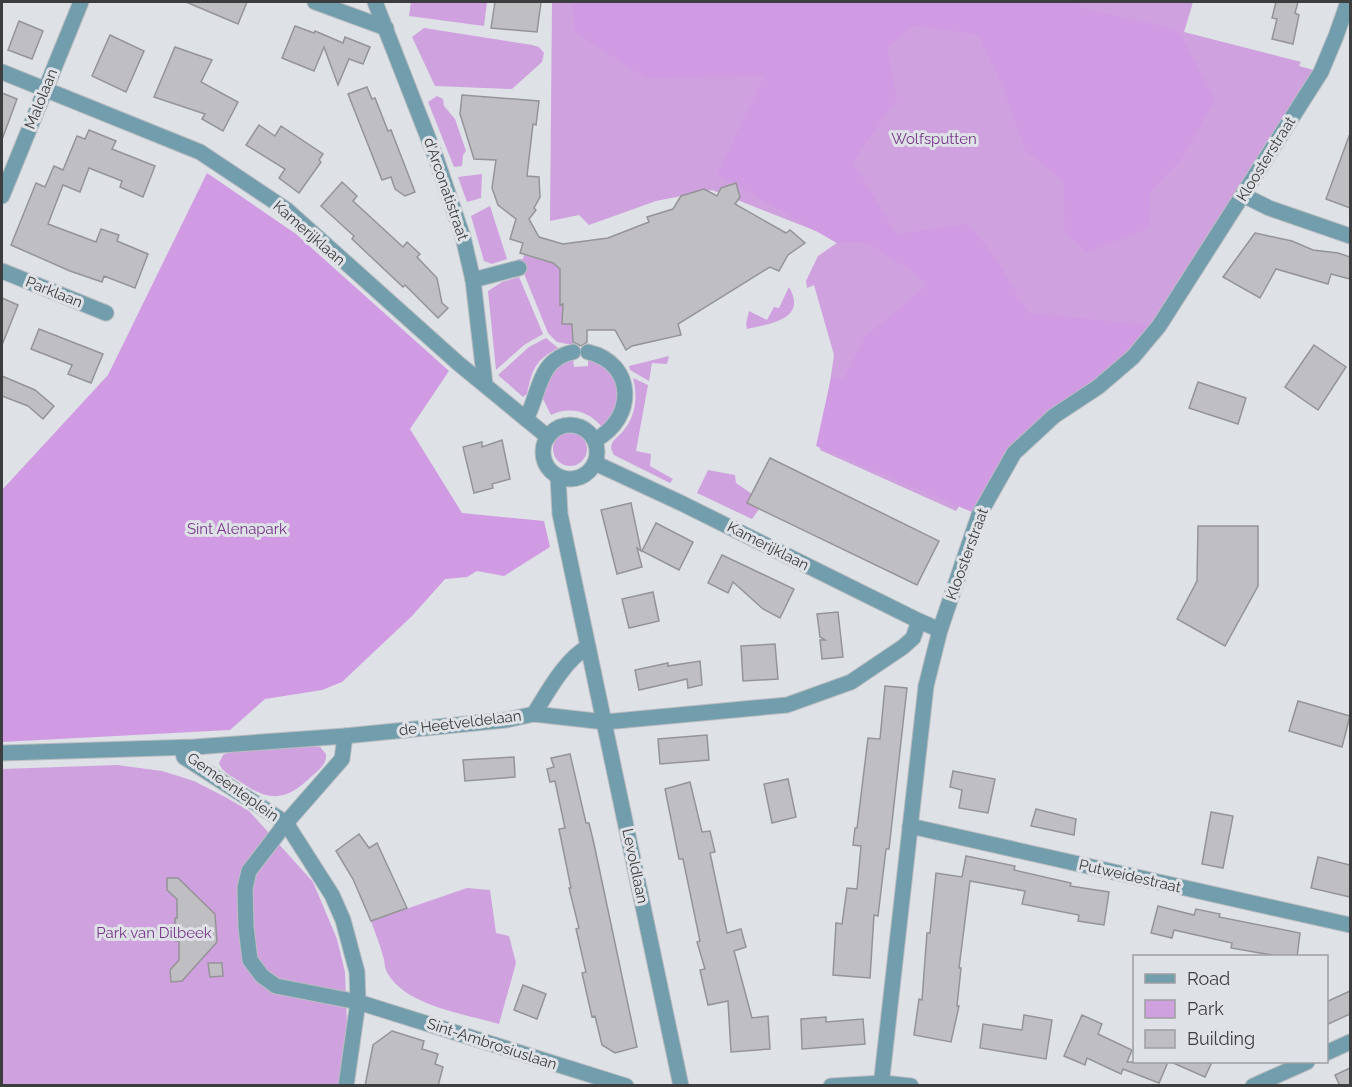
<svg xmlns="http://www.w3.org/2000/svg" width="1352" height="1087" font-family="Raleway,sans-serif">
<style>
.green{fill:#cfa1df}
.forest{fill:#d19be3}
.building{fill:#bfbfc3;stroke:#949498;stroke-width:1.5}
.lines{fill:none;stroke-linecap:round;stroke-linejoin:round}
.minor-casing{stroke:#babdc0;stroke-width:17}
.minor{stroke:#729dad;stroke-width:15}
.labels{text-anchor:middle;stroke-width:6;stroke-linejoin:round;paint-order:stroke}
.street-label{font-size:15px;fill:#3c3d3e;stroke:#dee1e5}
.park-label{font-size:15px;fill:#77368b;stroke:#dee1e5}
</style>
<rect width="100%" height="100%" fill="#dee1e5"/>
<!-- green -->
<g class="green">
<path d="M411 2H487L484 26 409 16Z"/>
<path d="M552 2H1193L1184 32 1301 62 1299 66 1321 72 1159 326 1008 432 956 511 820 450 834 355 814 285 807 288 806 281 818 256 837 243 821 233 712 190 656 201 589 225 579 215 550 221Z"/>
<path d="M424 28 532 45 539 47 544 53 542 62 512 89 435 86 412 37Z"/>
<path d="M437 96 443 99 444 106 455 119 466 151 463 155 462 166 454 167 428 102Z"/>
<path d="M482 174 481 198 467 202 458 177Z"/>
<path d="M490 206 507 259 492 264 484 261 471 216Z"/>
<path d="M524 255 553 263 560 269V305L563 304 562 323 572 324 573 345 557 342 548 333 518 259H523Z"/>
<path d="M519 277 543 334 524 345 496 370 488 291 502 282Z"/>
<path d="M789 287C808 320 769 324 747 329L746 324 749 311 767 320 774 307 779 308Z"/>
<path d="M546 338 558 348C535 360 532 370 527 394L523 397 498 375 529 347Z"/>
<path d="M669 356 667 364 652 363 649 381 630 370 629 366Z"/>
<path d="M573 357 574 367 588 366V358L608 368 619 388 618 408 602 427C589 411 570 406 551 415L542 397 554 368Z"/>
<path d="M633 378 648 385 636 451 651 454 650 466 673 479 670 483 614 455 611 449C611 439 619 437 624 430 636 415 638 396 633 378Z"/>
<circle cx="570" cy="449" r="17"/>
<path d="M708 470 735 475 736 483 752 494 748 503 759 509 752 519 697 493Z"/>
<path d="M314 746 320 747 326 754C327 764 319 770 312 776 285 802 269 802 239 781 231 776 222 772 219 763L223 755 230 751Z"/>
<path d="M117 765 162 771 194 781 227 798 249 811 313 882 337 939 345 972 347 1024 339 1085H2V769Z"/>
<path d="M467 888 490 890 496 933 509 936 516 963 499 1024C465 1014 407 1006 388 974 384 968 385 962 383 956 380 944 375 933 371 921Z"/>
</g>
<!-- forest -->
<g class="forest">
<path d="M572 2H1081L1079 7 1178 30 1215 99 1183 157 1150 192 1149 228 1087 252 1065 232 1064 182 1025 150 1004 90 978 34 914 26 887 48 897 99 853 162 896 234 968 224 995 257 1028 313 1159 326 1014 453 979 515 816 446 831 378 843 379 865 337 927 285 909 268 888 257 871 244 858 242 837 243 717 174 764 76 645 78 575 32Z"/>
<path d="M207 173 296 234 449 371 410 429 462 513 544 521 550 547 504 576 477 571 467 577 445 579 412 616 342 682 322 690 265 699 230 730 2 742V490L108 375Z"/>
</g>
<!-- building -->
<g class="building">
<path d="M186 2H247L238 24Z"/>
<path d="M495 2H541L537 32 491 28Z"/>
<path d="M1276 2H1298L1295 13 1299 15 1293 44 1272 39 1277 19 1272 18Z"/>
<path d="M19 21 43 31 32 59 8 50Z"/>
<path d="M295 26 314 33 315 31 343 43 345 37 370 47 363 64 349 59 338 85 324 47 314 71 282 58Z"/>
<path d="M110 35 144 51 126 92 92 76Z"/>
<path d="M175 47 212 60 201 82 238 102 223 131 202 119 205 114 154 97Z"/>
<path d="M367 87 372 99 375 98 388 131 391 130 415 192 405 196 395 189 391 177 382 180 348 94Z"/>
<path d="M2 93 17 99 3 137 2 136Z"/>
<path d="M462 95 539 101 536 125 533 124 527 176 539 177 540 197 534 208 536 210 529 219 539 237 563 244 608 238 649 222 647 217 673 209 681 196 704 189 717 196 721 188 736 183 740 197 735 204 786 233 790 230 805 243 788 255 779 271 770 267 678 324 681 335 632 346 626 350 615 330H587V342L581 346 573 342 572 324H562L563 304 560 305V269L553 263 520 253 523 243 510 239 516 219 498 205 492 188 496 160 474 159 460 114Z"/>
<path d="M259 125 275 136 281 126 323 154 319 160 321 162 299 193 279 178 285 169 246 145Z"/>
<path d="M89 130 116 141 112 149 155 166 143 197 120 187 122 181 89 168 80 192 63 185 48 224 96 242 101 229 119 235 117 241 148 254 135 288 104 276 102 282 70 271 11 245 36 183 45 187 54 166 63 170 77 136 85 139Z"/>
<path d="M1349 136 1350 137V208L1326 199Z"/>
<path d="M342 182 357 196 353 201 403 247 407 242 420 254 417 257 437 278 442 303 448 308 438 318 405 285 403 287 352 239 354 236 321 206Z"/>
<path d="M1255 233 1292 241 1313 250 1338 253 1350 257V279L1331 274 1328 284 1276 269 1260 298 1223 277Z"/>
<path d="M2 298 18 305 2 345Z"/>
<path d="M39 329 103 354 91 383 68 374 72 365 31 349Z"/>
<path d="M1314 345 1346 367 1318 410 1285 387Z"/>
<path d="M2 376 35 390 54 406 43 419 28 406 2 396Z"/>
<path d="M1198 382 1246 398 1238 424 1189 408Z"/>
<path d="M502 440 510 479 492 484 493 488 474 493 463 447 482 442V447Z"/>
<path d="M770 458 939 541 917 585 747 503Z"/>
<path d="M631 503 641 551 637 548 642 567 617 574 601 510Z"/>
<path d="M656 523 693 542 679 570 642 551Z"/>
<path d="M1198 526H1258V586L1225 646 1177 619 1197 581Z"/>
<path d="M722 555 794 589 780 618 763 609 733 582 728 593 708 583Z"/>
<path d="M653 592 659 621 629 628 622 599Z"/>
<path d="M838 612 843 657 822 659 820 640H825L820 637 817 614Z"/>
<path d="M775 644 778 679 743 681 741 646Z"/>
<path d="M700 661 702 685 688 688 687 679 639 690 635 670 668 663V666Z"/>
<path d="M885 686 907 688 889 849H886L878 916 874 915 870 978 833 975 836 923 842 924 847 888 857 889 861 846 853 845 855 828H857L868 738 880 739Z"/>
<path d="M1298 701 1350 716 1342 747 1289 731Z"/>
<path d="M707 735 709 760 660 764 658 739Z"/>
<path d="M570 754 586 823H589L594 844 637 1047 615 1053 602 1045 595 1016 592 1017 582 973 586 972 576 929 579 928 569 888H571L559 829 565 828 555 781 550 782 547 769 554 767 551 758Z"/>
<path d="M514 757 515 777 465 781 463 760Z"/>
<path d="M953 771 995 779 988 813 959 808 962 790 950 787Z"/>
<path d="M788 779 796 817 772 823 764 784Z"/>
<path d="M690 782 702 832 710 831 715 852 710 853 727 933 741 929 746 947 734 951 752 1018 768 1016 770 1049 731 1052 728 1001 708 1005 700 970 705 969 697 942 700 941 683 859H679L665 789Z"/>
<path d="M1036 809 1076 819 1074 835 1031 826Z"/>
<path d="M1211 812 1233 816 1223 868 1202 864Z"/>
<path d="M359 834 369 848 377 843 407 908 371 921 353 879 336 851Z"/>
<path d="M966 856 1015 866 1014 870 1071 883 1070 886 1109 892 1104 925 1078 921 1079 915 1022 904 1025 891 970 881 959 968H961L957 1006H959L951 1042 914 1035 919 999 922 1000 927 933H930L936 873 962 877Z"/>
<path d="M1318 857 1350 865V897L1311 888Z"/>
<path d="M167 878H178L215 914 217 942 182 981 171 982 170 970 179 960V941H176L175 926V918H177V899L167 890Z"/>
<path d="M1158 906 1194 915 1196 909 1220 914 1219 917 1300 933 1297 957H1271V955L1231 948 1232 943 1174 930 1172 938 1151 933Z"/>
<path d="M208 963H222L223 976 210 977Z"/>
<path d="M523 985 546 994 537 1019 514 1010Z"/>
<path d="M1350 991V1014L1326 1025V1002Z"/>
<path d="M1024 1015 1052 1020 1046 1059 980 1048 983 1024 1022 1030Z"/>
<path d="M1082 1015 1102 1024 1098 1034 1132 1050 1127 1062H1168L1159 1083 1123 1069 1121 1074 1087 1058 1085 1065 1064 1056Z"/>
<path d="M826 1017V1022L863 1019 865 1044 802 1049 801 1019Z"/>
<path d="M392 1031 424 1041 422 1049 438 1054 435 1064 443 1067 438 1086H365L373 1045Z"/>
<path d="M1171 1062H1212L1205 1077Z"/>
<path d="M1350 1068V1086H1340L1335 1075Z"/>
</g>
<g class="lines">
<!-- minor casing -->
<g class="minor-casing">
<g id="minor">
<path d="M315 2 386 28"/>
<path d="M375 2 436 158 463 237 473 280 485 384"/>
<path d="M2 72 200 152 287 210 459 364 548 437"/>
<path d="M1243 195 1269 208 1350 236"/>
<path d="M2 196 81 2"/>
<path d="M2 271 106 313"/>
<path d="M473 280 519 268"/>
<path d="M588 352C636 363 636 419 595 440"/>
<path d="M526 419C540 393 538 359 573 352"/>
<circle cx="570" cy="452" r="27"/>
<path d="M595 463 681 503 919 621 940 630"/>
<path d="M558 476 560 514 681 1086"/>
<path d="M534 714C547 693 566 658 588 647"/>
<path d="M345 736 342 759 286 823 249 871 245 888 246 927 250 960 262 976 276 986 358 1002 626 1086"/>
<path d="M182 748 184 757 286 823 332 895 343 920 357 972 358 1002 346 1086"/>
<path d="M2 753 194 747 345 736 506 720 534 714 605 722 787 705 851 682 903 647 913 638 919 621"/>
<path d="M910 826 1350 925"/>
<path d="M1326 1053 1350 1042"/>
<path d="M831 1086 883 1083 911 1086"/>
<path d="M881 1086 926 686 940 630 979 515 1014 453 1054 416 1098 387 1133 357 1159 326 1321 72 1336 36 1348 2"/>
<path d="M1253 1086 1307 1062"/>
</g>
</g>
<!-- minor -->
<use href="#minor" class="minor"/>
</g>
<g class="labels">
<!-- street labels -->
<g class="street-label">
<text transform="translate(41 99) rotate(-68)" y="5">Malolaan</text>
<text transform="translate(1266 159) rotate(-58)" y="5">Kloosterstraat</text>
<text transform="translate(446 189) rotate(71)" y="5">d'Arconatistraat</text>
<text transform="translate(309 233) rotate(41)" y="5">Kamerijklaan</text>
<text transform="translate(54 292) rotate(22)" y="5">Parklaan</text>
<text transform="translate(768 546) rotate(27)" y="5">Kamerijklaan</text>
<text transform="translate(967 554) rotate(-70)" y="5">Kloosterstraat</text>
<text transform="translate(460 723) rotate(-7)" y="5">de Heetveldelaan</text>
<text transform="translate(233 787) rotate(35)" y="5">Gemeenteplein</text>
<text transform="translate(635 866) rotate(78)" y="5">Levoldlaan</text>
<text transform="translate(1130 876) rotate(13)" y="5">Putweidestraat</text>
<text transform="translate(492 1044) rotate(18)" y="5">Sint-Ambrosiuslaan</text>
</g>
<!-- park labels -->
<g class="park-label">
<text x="934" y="144">Wolfsputten</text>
<text x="237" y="534">Sint Alenapark</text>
<text x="154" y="938">Park van Dilbeek</text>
</g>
</g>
<!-- border -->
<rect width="1352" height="1087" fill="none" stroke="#3c3d3e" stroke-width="6"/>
<!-- legend -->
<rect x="1133" y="955" width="195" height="108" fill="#dee1e5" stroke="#9d9fa2" stroke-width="1.5"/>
<rect x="1145" y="974" width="30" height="9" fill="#729dad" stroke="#9d9fa2" stroke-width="1.5"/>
<text x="1187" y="985" font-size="18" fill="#3c3d3e">Road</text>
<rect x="1145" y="1000" width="30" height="18" fill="#cfa1df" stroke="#9d9fa2" stroke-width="1.5"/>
<text x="1187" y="1015" font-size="18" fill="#3c3d3e">Park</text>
<rect x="1145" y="1030" width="30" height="18" fill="#bfbfc3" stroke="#9d9fa2" stroke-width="1.5"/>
<text x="1187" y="1045" font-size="18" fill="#3c3d3e">Building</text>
</svg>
